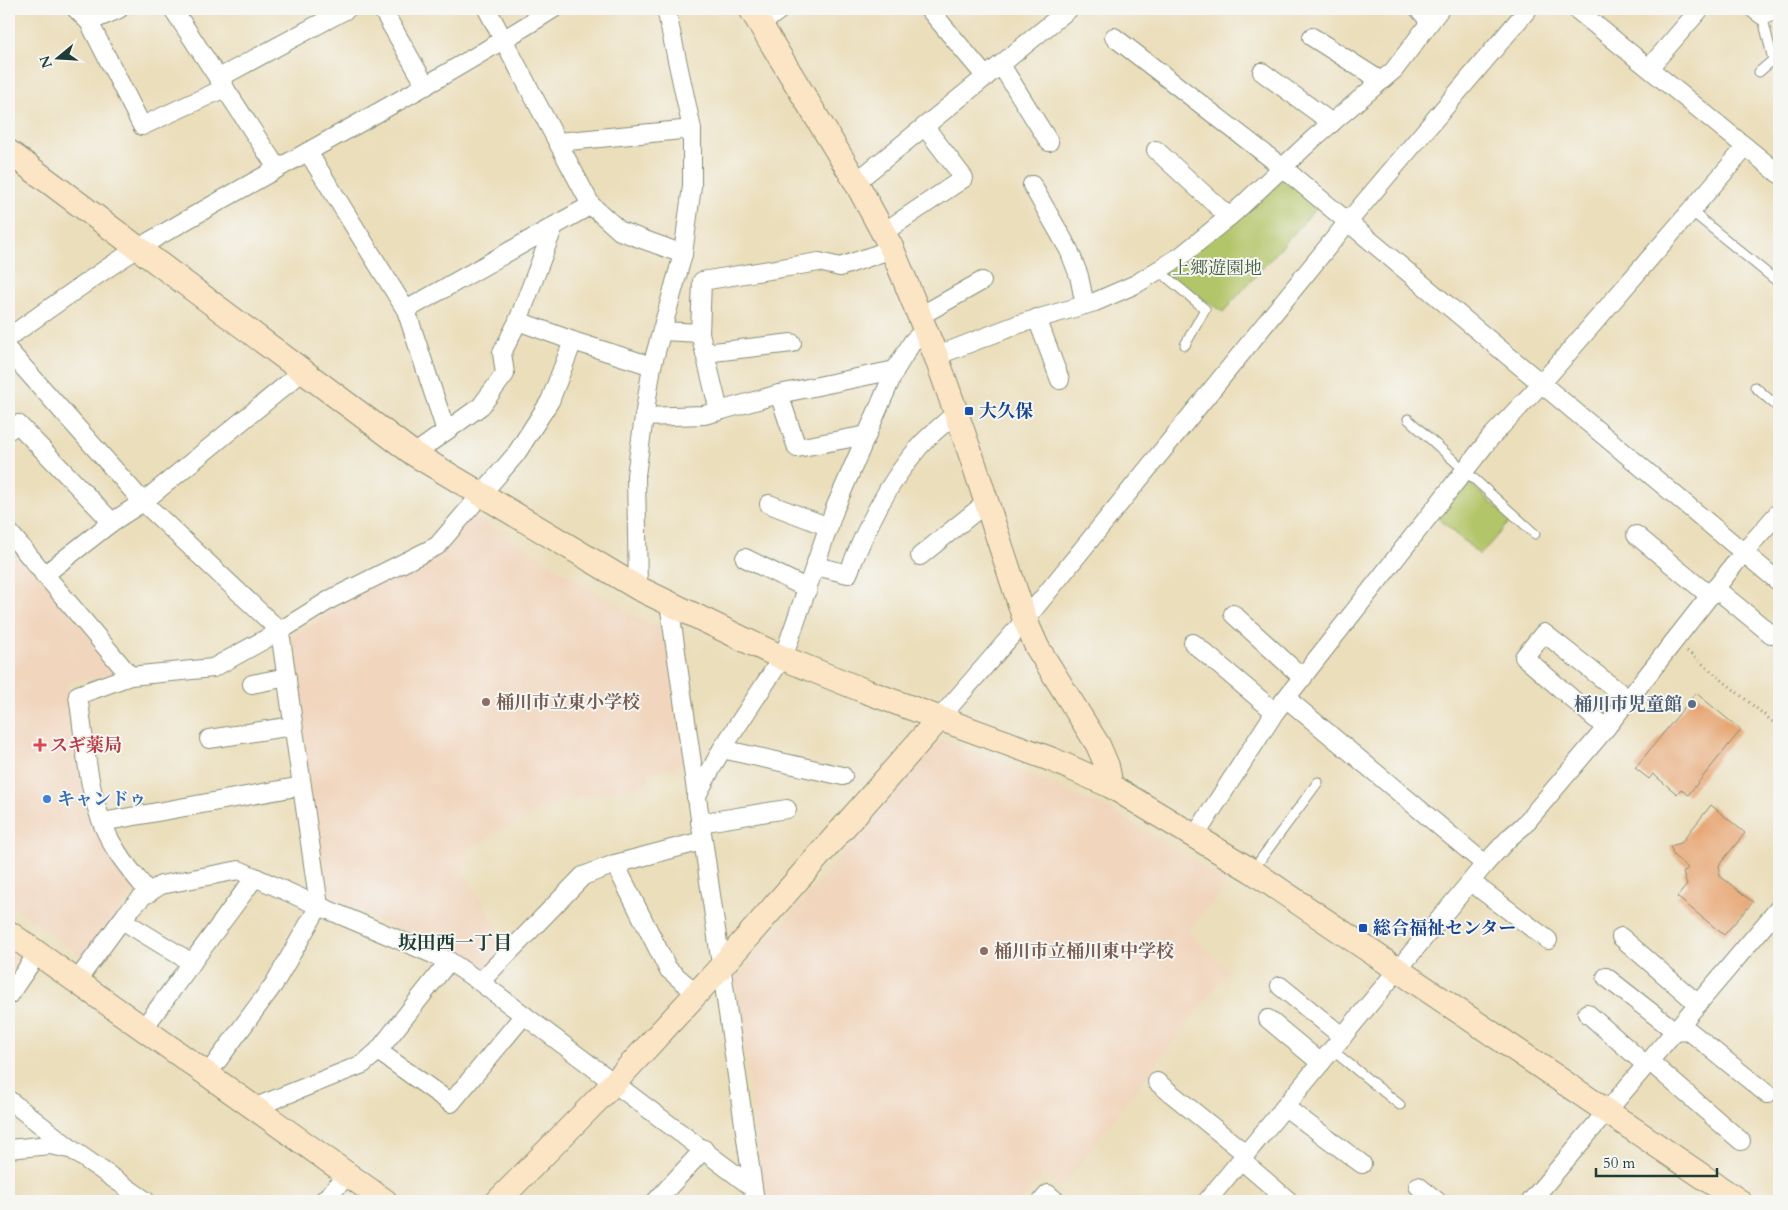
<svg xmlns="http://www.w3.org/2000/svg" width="1788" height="1210" font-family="Cardo,'Noto Serif JP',serif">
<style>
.built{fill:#f1d5bd}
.green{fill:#b3c569;stroke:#69814e}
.building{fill:#e7a572}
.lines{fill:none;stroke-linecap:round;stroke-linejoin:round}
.lane-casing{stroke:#858e78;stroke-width:11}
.street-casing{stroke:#858e78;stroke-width:20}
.secondary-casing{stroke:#858e78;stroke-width:26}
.path{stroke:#858e78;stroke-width:3;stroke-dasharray:1 4;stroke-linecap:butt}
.lane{stroke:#fff;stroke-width:9}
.street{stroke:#fff;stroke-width:18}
.secondary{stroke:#fce5c4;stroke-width:24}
.transit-dot{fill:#1a4fb4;stroke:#f6f6f2;stroke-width:2}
.education-dot{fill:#8d6e63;stroke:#f6f6f2;stroke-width:2}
.service-dot{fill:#5c6f8a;stroke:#f6f6f2;stroke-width:2}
.health-dot{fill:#e0444e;stroke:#f6f6f2;stroke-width:2}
.shop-dot{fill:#3f7fe0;stroke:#f6f6f2;stroke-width:2}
.labels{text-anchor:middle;stroke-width:4;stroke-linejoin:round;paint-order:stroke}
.park-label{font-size:18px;fill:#445f41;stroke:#f6f6f2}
.transit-label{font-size:18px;font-weight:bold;fill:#164399;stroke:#f6f6f2;text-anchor:start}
.education-label{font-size:18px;font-weight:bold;fill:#785e54;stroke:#f6f6f2;text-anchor:start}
.service-label{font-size:18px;font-weight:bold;fill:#4e5e75;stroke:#f6f6f2;text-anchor:end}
.health-label{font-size:18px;font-weight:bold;fill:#be3a42;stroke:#f6f6f2;text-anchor:start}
.shop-label{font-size:18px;font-weight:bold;fill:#366cbe;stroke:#f6f6f2;text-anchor:start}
.neighbourhood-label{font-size:19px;font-weight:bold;fill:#1f3d34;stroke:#f6f6f2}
</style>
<rect width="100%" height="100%" fill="#f6f6f2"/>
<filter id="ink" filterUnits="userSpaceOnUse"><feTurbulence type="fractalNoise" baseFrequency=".02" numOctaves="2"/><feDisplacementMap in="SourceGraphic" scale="10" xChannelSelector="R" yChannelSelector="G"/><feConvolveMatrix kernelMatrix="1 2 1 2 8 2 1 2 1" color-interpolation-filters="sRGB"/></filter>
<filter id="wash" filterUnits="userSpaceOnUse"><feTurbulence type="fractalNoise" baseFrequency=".0096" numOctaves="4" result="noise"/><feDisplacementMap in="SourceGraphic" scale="20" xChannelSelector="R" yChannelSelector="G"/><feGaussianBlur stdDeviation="1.12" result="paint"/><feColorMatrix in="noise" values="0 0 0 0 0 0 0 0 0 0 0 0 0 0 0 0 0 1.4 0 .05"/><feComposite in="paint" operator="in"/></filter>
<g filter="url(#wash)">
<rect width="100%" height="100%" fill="#ebdebb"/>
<!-- built -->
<g class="built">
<path d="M471 514 632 615 664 631 684 764 649 772 647 784 562 800 467 849 463 870 507 945 489 967 477 970 455 956 324 895 288 640Z"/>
<path d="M9 540 119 674 67 682 89 811 133 892 83 958 9 903Z"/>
<path d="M942 740 1109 809 1228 883 1188 931 1228 971 1061 1188 1044 1174 1021 1201H765L735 979Z"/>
<path d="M9 933 37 954 9 995Z"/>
</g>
<!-- green -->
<g class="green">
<path d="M1282 167 1322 202 1223 312 1158 270Z"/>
<path d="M1467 481 1511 520 1480 555 1436 516Z"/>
</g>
<g id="blocks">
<!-- building -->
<g class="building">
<path d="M1696 693 1741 730 1688 795 1681 789 1677 794 1653 774 1649 779 1635 768Z"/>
<path d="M1711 805 1745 833 1719 865 1720 876 1753 902 1724 935 1677 897 1687 885 1683 873 1688 868 1674 856 1670 846 1681 843Z"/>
</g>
</g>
</g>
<g filter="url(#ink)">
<use href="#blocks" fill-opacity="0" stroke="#858e78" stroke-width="1"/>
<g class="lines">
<!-- lane casing -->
<g class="lane-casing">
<g id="lane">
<path d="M1759 72 1773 60 1762 15"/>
<path d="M1691 211 1779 283"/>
<path d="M1158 270 1205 309 1185 345"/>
<path d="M1755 387 1779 408"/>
<path d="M1408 419 1535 534"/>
<path d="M1252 871 1318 782"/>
<path d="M1332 1050 1400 1105"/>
</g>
</g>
<!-- street casing -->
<g class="street-casing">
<g id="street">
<path d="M76 9 89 22 142 126 225 88"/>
<path d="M173 9 277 168"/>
<path d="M382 9 426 86"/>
<path d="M487 9 591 205 620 231 683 254"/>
<path d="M929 9 986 77"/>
<path d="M1419 9 1429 21"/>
<path d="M1576 9 1779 174"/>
<path d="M1754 9 1762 15 1779 10"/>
<path d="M89 22 119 9"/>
<path d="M761 24 781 9"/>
<path d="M1114 37 1282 167 1779 582"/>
<path d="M1312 37 1381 81"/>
<path d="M1001 65 1049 142"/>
<path d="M1649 68 1700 9"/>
<path d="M1262 72 1332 123"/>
<path d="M219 78 347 9"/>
<path d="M558 142 692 129"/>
<path d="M1156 150 1229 217"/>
<path d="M308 152 406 310 446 431"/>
<path d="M856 182 1069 9"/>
<path d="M1032 185 1069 250 1079 276 1085 305"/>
<path d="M884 232 964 178 925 127"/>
<path d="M406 310 591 205"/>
<path d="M920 316 982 281"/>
<path d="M1037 318 1060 380"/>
<path d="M518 321 573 341 652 366"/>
<path d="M662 331 700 333"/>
<path d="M9 337C52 307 96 274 140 247 277 166 419 94 553 9"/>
<path d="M9 351 143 502 280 631 319 906 274 984 207 1075"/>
<path d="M705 353 792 343"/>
<path d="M936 356 1019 324 1095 302 1136 284 1181 256 1236 211 1314 138 1394 70 1440 9"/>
<path d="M779 394 797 448 867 435"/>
<path d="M719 411 779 394 895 370"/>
<path d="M644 417 704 415 719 411 700 333 702 281 819 262 840 267 892 249"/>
<path d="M9 430 18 424 112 522"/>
<path d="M414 454 481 406 505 374 502 353 518 321 554 226"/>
<path d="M769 504 829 527"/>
<path d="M9 532 130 676 213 668 280 631 331 599 437 546 516 454 550 401 573 341"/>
<path d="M1636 535 1710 596"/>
<path d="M920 556 987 502"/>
<path d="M745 558 808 589"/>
<path d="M816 566 848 574C866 528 887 484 919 447 930 434 944 424 956 413"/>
<path d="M44 575 112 522 143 502 303 371"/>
<path d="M638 588 636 475 644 417 652 366 683 254 692 186V129L666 9"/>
<path d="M1715 588 1771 634"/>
<path d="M669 603 755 1201"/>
<path d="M1233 614 1303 678"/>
<path d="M1193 643 1275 712"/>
<path d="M130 676 78 695C86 748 87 808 118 853 127 867 139 880 149 893"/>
<path d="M252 684 287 677"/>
<path d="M1287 699 1485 864"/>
<path d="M938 720 1025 620 1347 223 1528 9"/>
<path d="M1606 728 1524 657 1544 633 1628 699"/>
<path d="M209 739 293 726"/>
<path d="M722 749 843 776"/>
<path d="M696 797 722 749 776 667 783 658 835 508 895 370 913 341 926 329"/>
<path d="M102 822 302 786"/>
<path d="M700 823 787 809"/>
<path d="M1195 836 1275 712 1491 437 1541 384 1746 147"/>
<path d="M615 864 668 969 697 994"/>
<path d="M1471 882 1548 940"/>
<path d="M122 920 192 963"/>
<path d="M1621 937 1698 1004"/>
<path d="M1606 977 1675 1031 1688 1030 1767 1094"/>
<path d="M76 982 126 914 143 896 161 885 239 870 319 906 449 961 480 982 752 1187"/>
<path d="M480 982 583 876 615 864 702 841"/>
<path d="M1280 986 1343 1037"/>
<path d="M9 995 37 954"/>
<path d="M1587 1013 1646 1065"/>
<path d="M1268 1019 1321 1063"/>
<path d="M143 1029 255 877"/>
<path d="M378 1051 451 1103 524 1015"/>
<path d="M1649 1061 1741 1141"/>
<path d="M1157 1082 1246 1154"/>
<path d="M9 1100 74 1151 146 1201"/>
<path d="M1285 1107 1362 1164"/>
<path d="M253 1108 363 1064 378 1051 449 961"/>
<path d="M9 1149 50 1145 69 1149"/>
<path d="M1241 1160 1289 1201"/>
<path d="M1418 1186 1437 1201"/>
<path d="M323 1201 348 1175"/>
<path d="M656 1201 704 1149"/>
<path d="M1042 1201 1048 1194 1056 1201"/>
<path d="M1207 1201 1485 864 1510 837 1523 826 1606 728 1744 552 1779 512"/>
<path d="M1531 1201 1779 908"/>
</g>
</g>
<!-- secondary casing -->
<g class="secondary-casing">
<g id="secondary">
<path d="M751 9 856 182 892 249 936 356 972 458 1025 620 1037 647 1098 745 1107 766 1111 786"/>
<path d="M9 152 414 454 638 588 741 638 783 658 865 691 1053 760 1111 786 1252 871 1739 1201"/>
<path d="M9 933 385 1201"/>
<path d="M498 1201 614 1083 720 968 938 720"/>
</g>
</g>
<!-- path -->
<path class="path" d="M1687 651 1779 727"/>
<!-- lane -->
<use href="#lane" class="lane"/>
<!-- street -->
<use href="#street" class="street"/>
<!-- secondary -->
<use href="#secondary" class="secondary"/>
</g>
</g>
<!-- markers -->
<g class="transit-dot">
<rect x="964" y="406" width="10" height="10" rx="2.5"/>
<rect x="1358" y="923" width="10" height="10" rx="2.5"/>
</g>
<g class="education-dot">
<circle cx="486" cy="702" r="5"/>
<circle cx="984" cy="951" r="5"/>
</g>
<circle class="service-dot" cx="1692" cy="704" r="5"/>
<path class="health-dot" d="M37.5 737.5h5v5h5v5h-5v5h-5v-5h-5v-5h5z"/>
<circle class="shop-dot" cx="47" cy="799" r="5"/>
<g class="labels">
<!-- park labels -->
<g class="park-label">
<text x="1217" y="274">上郷遊園地</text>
</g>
<!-- transit labels -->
<g class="transit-label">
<text x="979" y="417">大久保</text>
<text x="1373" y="934">総合福祉センター</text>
</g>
<!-- education labels -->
<g class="education-label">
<text x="496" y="708">桶川市立東小学校</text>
<text x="994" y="957">桶川市立桶川東中学校</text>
</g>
<!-- service labels -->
<g class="service-label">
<text x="1682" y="710">桶川市児童館</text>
</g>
<!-- health labels -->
<g class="health-label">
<text x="50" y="751">スギ薬局</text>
</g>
<!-- shop labels -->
<g class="shop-label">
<text x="57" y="805">キャンドゥ</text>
</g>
<!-- neighbourhood labels -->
<g class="neighbourhood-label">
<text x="455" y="949">坂田西一丁目</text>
</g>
</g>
<!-- margin -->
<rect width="1788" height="1210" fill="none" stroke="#f6f6f2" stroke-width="30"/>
<!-- north arrow -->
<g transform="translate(58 58) rotate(252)" stroke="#f6f6f2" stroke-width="4" paint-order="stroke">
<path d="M0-4L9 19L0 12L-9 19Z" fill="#1f3d34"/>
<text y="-8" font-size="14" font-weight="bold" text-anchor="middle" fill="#1f3d34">N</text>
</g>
<!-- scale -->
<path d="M1596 1168v8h121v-8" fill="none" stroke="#1f3d34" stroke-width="2.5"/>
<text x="1603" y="1168" font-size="15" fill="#1f3d34" stroke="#f6f6f2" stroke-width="4" paint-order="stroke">50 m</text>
</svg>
